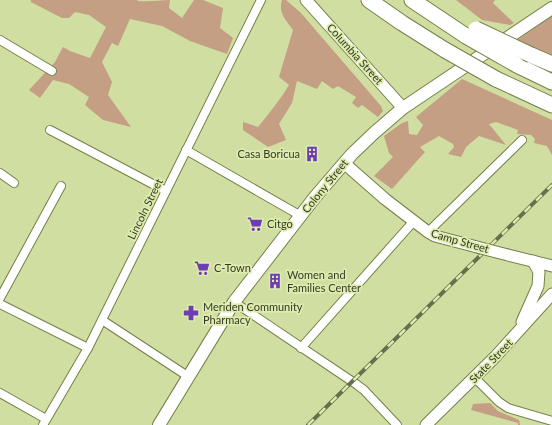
<svg xmlns="http://www.w3.org/2000/svg" width="552" height="425" font-family="Lato,sans-serif">
<style>
.green{fill:#c49f83}
.lines{fill:none;stroke-linecap:round;stroke-linejoin:round}
.minor-casing{stroke:#748048;stroke-width:10}
.tertiary-casing{stroke:#748048;stroke-width:13}
.secondary-casing{stroke:#748048;stroke-width:14}
.motorway-casing{stroke:#748048;stroke-width:17}
.minor{stroke:#fff;stroke-width:8}
.tertiary{stroke:#fff;stroke-width:11}
.secondary{stroke:#fff;stroke-width:12}
.motorway{stroke:#fff;stroke-width:15}
.rail-casing{stroke:#676f4c;stroke-width:4}
.rail{stroke:#ddebaf;stroke-width:2.5;stroke-dasharray:8;stroke-linecap:butt}
.tertiary-bridge-casing{stroke:#748048;stroke-width:13;stroke-linecap:butt}
.motorway-bridge-casing{stroke:#748048;stroke-width:17;stroke-linecap:butt}
.tertiary-bridge{stroke:#fff;stroke-width:11}
.motorway-bridge{stroke:#fff;stroke-width:15}
.labels{text-anchor:middle;stroke-width:3.5;stroke-linejoin:round;paint-order:stroke}
.street-label{font-size:11px;fill:#353b23;stroke:#ddebaf}
.poi-label{font-size:11px;fill:#353b23;stroke:#ddebaf;text-anchor:start}
</style>
<rect width="100%" height="100%" fill="#d0dea2"/>
<!-- green -->
<g class="green">
<path d="M31 0H137L138 1C149 2 159 0 170 0L169 8 182 18 194 0H203L223 8 220 28 233 38 227 54 190 41 162 26 130 19 118 46 112 43 102 62 112 82 108 95 131 127 103 120 85 105 89 97 69 84 53 80 40 98 29 90 55 62 63 47 70 51 90 58 106 27 89 15 75 12 69 18H62L31 2Z"/>
<path d="M282 0H286L301 13 381 106 383 111 378 117 362 105 358 108 352 103 356 97 338 86 333 89 322 81 317 89 297 81 292 103 279 124 286 140 268 147 243 130V122L258 127C269 113 280 100 289 85L279 77 293 30C286 20 278 13 282 0Z"/>
<path d="M456 0H495L493 3 514 23 510 25 482 20Z"/>
<path d="M552 16V56L516 41Z"/>
<path d="M462 79 552 120V155L547 146 534 143 535 139 531 135 517 134 518 130 496 122 489 124 506 145 479 136 466 147 461 157 448 154 454 147 453 144 439 136 420 147 425 152 392 189 374 176 393 157 389 153 384 136 402 123 408 121 409 134 417 135 423 125 416 117Z"/>
<path d="M490 403 498 411 519 420 520 425H518V423L471 410 473 404Z"/>
</g>
<g class="lines">
<!-- minor casing -->
<g class="minor-casing">
<g id="minor">
<path d="M0 40 52 71"/>
<path d="M50 130 166 191"/>
<path d="M186 150 301 216"/>
<path d="M0 173 14 183"/>
<path d="M428 232 522 140"/>
<path d="M0 298 61 186"/>
<path d="M234 302 356 384 364 390 397 425"/>
<path d="M0 304 88 348"/>
<path d="M102 320 189 377"/>
<path d="M301 348 413 222"/>
<path d="M475 378 499 402 508 408 552 421"/>
<path d="M0 393 46 419"/>
<path d="M43 425 88 348 261 0"/>
</g>
</g>
<!-- tertiary casing -->
<g class="tertiary-casing">
<g id="tertiary">
<path d="M306 0 403 108"/>
<path d="M344 163 385 199 428 232 435 236 477 247"/>
<path d="M508 255 552 266"/>
<path d="M522 322 538 286 539 272 533 261"/>
<path d="M426 425 495 357 552 294"/>
</g>
</g>
<!-- secondary casing -->
<g class="secondary-casing">
<path id="secondary" d="M159 425 234 302 315 197 352 154 374 133 403 108 552 8"/>
</g>
<!-- motorway casing -->
<g class="motorway-casing">
<g id="motorway">
<path d="M369 0 402 23 445 50"/>
<path d="M412 0 466 36"/>
<path d="M531 55 552 64"/>
<path d="M517 65 552 82"/>
<path d="M496 79 552 105"/>
</g>
</g>
<!-- minor -->
<use href="#minor" class="minor"/>
<!-- tertiary -->
<use href="#tertiary" class="tertiary"/>
<!-- secondary -->
<use href="#secondary" class="secondary"/>
<!-- motorway -->
<use href="#motorway" class="motorway"/>
<!-- rail casing -->
<g class="rail-casing">
<path id="rail" d="M308 425 552 185"/>
</g>
<!-- rail -->
<use href="#rail" class="rail"/>
<!-- tertiary-bridge casing -->
<g class="tertiary-bridge-casing">
<path id="tertiary-bridge" d="M477 247 508 255"/>
</g>
<!-- motorway-bridge casing -->
<g class="motorway-bridge-casing">
<g id="motorway-bridge">
<path d="M476 29 531 55"/>
<path d="M466 36 517 65"/>
<path d="M445 50 496 79"/>
</g>
</g>
<!-- tertiary-bridge -->
<use href="#tertiary-bridge" class="tertiary-bridge"/>
<!-- motorway-bridge -->
<use href="#motorway-bridge" class="motorway-bridge"/>
</g>
<!-- icons -->
<defs>
<g id="building-bare" transform="scale(1.2)"><path d="M-4-6H4V6H1V3H-1V6H-4ZM-2.5-4.3h1.7v1.8h-1.7ZM.8-4.3h1.7v1.8H.8ZM-2.5-1h1.7V.8h-1.7ZM.8-1h1.7V.8H.8Z" fill="#6e3cb3" stroke="#ddebaf" stroke-width="2.5" paint-order="stroke"/></g>
<g id="supermarket-bare" transform="scale(1.2)"><path d="M-6-5.5h2.5l.6 2H6L4.5 2H-2.5L-4.4-4H-6ZM-1.5 3.2a1.3 1.3 0 1 0 .1 0ZM3 3.2a1.3 1.3 0 1 0 .1 0Z" fill="#6e3cb3" stroke="#ddebaf" stroke-width="2.5" paint-order="stroke"/></g>
<g id="pharmacy-bare" transform="scale(1.2)"><path d="M-2-6h4v4h4v4h-4v4h-4v-4h-4v-4h4Z" fill="#6e3cb3" stroke="#ddebaf" stroke-width="2.5" paint-order="stroke"/></g>
</defs>
<g fill-rule="evenodd">
<use href="#building-bare" x="312" y="154"/>
<use href="#supermarket-bare" x="255" y="224"/>
<use href="#supermarket-bare" x="202" y="268"/>
<use href="#building-bare" x="275" y="281"/>
<use href="#pharmacy-bare" x="191" y="313"/>
</g>
<g class="labels">
<!-- street labels -->
<g class="street-label">
<text transform="translate(355 54) rotate(48)" y="4">Columbia Street</text>
<text transform="translate(325 186) rotate(-51)" y="4">Colony Street</text>
<text transform="translate(145 209) rotate(-64)" y="4">Lincoln Street</text>
<text transform="translate(460 241) rotate(16)" y="4">Camp Street</text>
<text transform="translate(491 361) rotate(-46)" y="4">State Street</text>
</g>
<!-- poi labels -->
<g class="poi-label">
<text x="300" y="158" text-anchor="end">Casa Boricua</text>
<text x="267" y="228">Citgo</text>
<text x="214" y="272">C-Town</text>
<text x="287" y="279">Women and<tspan x="287" dy="13">Families Center</tspan></text>
<text x="203" y="311">Meriden Community<tspan x="203" dy="13">Pharmacy</tspan></text>
</g>
</g>
</svg>
